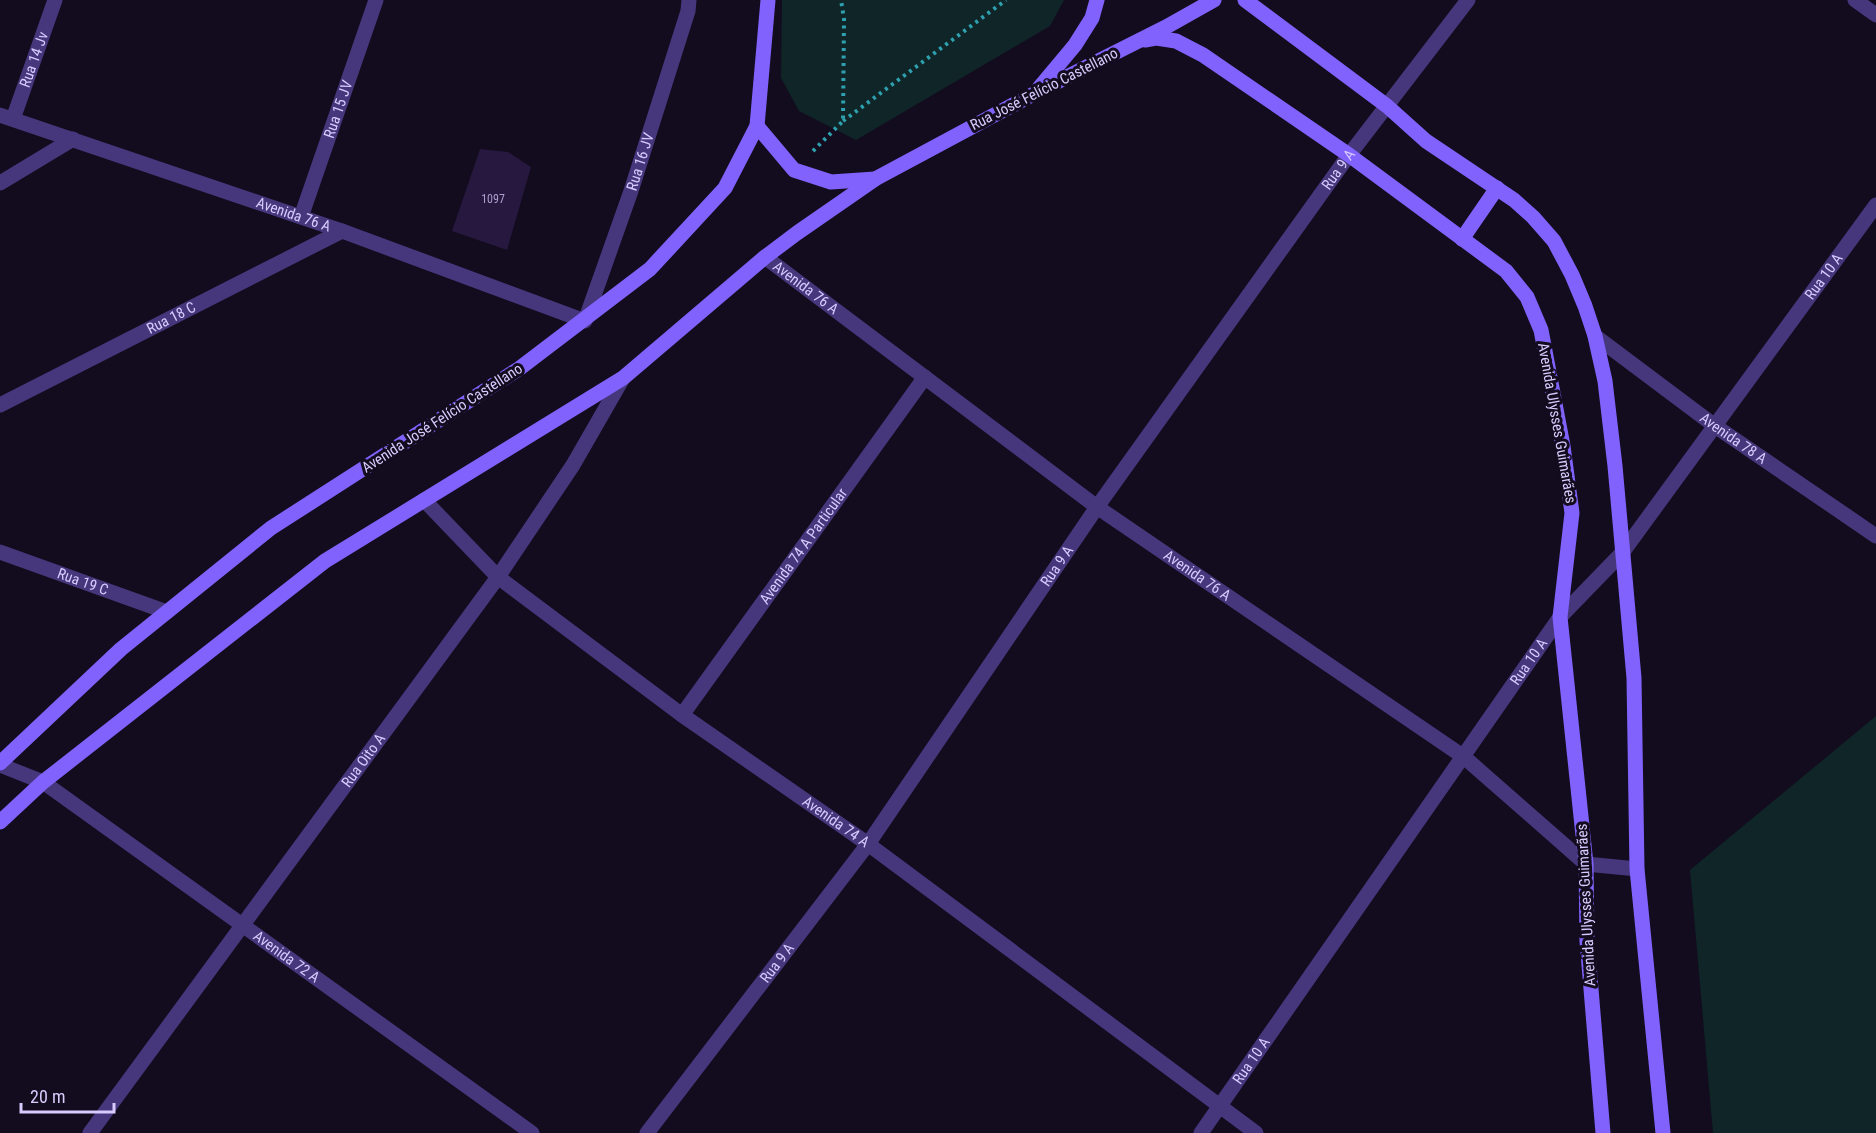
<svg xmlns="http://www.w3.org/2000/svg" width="1876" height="1133" font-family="'Roboto Condensed',sans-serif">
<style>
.green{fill:#0f2528}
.building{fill:#27183f}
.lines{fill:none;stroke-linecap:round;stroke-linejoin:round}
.path{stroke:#2ea0ae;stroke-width:4;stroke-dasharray:3 4.5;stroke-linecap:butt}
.street{stroke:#46377d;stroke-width:15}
.secondary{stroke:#8162fd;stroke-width:15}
.labels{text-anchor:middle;stroke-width:6;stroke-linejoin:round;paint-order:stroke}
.number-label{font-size:12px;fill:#ac9ece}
.street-label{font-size:15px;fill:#d9cafe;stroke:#120c1e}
</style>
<rect width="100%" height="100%" fill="#120c1e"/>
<!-- green -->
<g class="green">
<path d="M782 0H1064L1050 26 856 140 799 111 781 78Z"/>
<path d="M1876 716V1133H1713L1690 870Z"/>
</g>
<!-- building -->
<path class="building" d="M480 149 508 152 531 167 507 250 452 231Z"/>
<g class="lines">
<!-- path -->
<g class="path">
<path d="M843 121 1006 0"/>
<path d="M813 151 843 121 844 19 841 0"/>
</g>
<!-- street -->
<g class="street">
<path d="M1855 0 1876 15"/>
<path id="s1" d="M0 115 342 231 585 321 631 191 688 11 689 0"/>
<path id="s2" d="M13 119 55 0"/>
<path d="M0 183 73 139"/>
<path id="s3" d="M301 217 376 0"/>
<path id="s4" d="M765 257 1097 507 1464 757 1586 864 1637 869"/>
<path id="s5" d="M1595 336 1715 426 1876 536"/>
<path id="s6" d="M0 405 342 231"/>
<path id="s7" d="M424 500 498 577 682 715 868 844 1256 1133"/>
<path id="s8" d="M0 552 167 612"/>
<path id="s9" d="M682 715 925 377"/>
<path id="s10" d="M0 765 43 782 532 1133"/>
<path id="s11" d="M90 1133 498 577 573 465 623 378"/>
<path id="s12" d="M647 1133 868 844 1097 507 1346 159 1468 0"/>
<path id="s13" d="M1201 1133 1560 617 1622 553 1876 205"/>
</g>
<!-- secondary -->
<g class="secondary">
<path d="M1245 0 1387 106 1426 141 1514 200 1533 217 1554 241 1572 275 1585 306 1595 336 1605 381 1615 466 1634 678 1637 869 1663 1133"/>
<path d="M1145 40 1156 38 1176 41 1203 55 1349 155 1506 271 1527 297 1541 330 1563 446 1572 513 1560 617 1586 864 1587 941 1603 1133"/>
<path d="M1039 88 1075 45 1092 18 1097 0"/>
<path d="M757 126 794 170 831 182 875 179"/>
<path d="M1462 239 1497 188"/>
<path d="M0 763 121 649 271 528 520 368 650 269 725 188 757 126 768 0"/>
<path d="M0 822 43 782 325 561 623 378 765 257 797 233 875 179 1041 90 1166 27 1214 0"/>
</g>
</g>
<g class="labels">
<!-- number labels -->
<g class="number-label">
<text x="493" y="203">1097</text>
</g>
<!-- street labels -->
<g class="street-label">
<text dy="5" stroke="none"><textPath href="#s2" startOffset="63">Rua 14 Jv</textPath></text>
<text transform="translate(1044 89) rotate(-27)" y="5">Rua José Felício Castellano</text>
<text dy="5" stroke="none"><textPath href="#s3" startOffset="114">Rua 15 JV</textPath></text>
<text dy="5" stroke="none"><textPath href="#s1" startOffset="789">Rua 16 JV</textPath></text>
<text dy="5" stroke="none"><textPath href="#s12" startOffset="1186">Rua 9 A</textPath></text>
<text dy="5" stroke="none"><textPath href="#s1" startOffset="310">Avenida 76 A</textPath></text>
<text dy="5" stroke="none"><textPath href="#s13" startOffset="1060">Rua 10 A</textPath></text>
<text dy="5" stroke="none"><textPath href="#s4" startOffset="51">Avenida 76 A</textPath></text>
<text dy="5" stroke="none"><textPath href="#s6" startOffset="192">Rua 18 C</textPath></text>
<text transform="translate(442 418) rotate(-33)" y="5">Avenida José Felício Castellano</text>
<text transform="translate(1557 423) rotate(80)" y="5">Avenida Ulysses Guimarães</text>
<text dy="5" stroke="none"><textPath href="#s5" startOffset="172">Avenida 78 A</textPath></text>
<text dy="5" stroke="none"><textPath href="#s9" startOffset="208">Avenida 74 A Particular</textPath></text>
<text dy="5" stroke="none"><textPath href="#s12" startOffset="700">Rua 9 A</textPath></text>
<text dy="5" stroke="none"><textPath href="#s4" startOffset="537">Avenida 76 A</textPath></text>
<text dy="5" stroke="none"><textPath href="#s8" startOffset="88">Rua 19 C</textPath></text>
<text dy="5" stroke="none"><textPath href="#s13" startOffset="574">Rua 10 A</textPath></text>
<text dy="5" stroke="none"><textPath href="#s11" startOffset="462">Rua Oito A</textPath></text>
<text dy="5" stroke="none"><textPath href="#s7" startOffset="524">Avenida 74 A</textPath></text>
<text transform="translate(1586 905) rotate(-93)" y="5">Avenida Ulysses Guimarães</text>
<text dy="5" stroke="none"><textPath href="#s10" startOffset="346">Avenida 72 A</textPath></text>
<text dy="5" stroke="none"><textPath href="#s12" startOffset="214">Rua 9 A</textPath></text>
<text dy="5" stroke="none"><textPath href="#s13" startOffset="88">Rua 10 A</textPath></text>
</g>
</g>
<!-- scale -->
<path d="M21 1103v9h93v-9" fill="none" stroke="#d9cafe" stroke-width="3"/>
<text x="30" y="1103" font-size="18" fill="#d9cafe" stroke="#120c1e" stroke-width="4.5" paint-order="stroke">20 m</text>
</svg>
